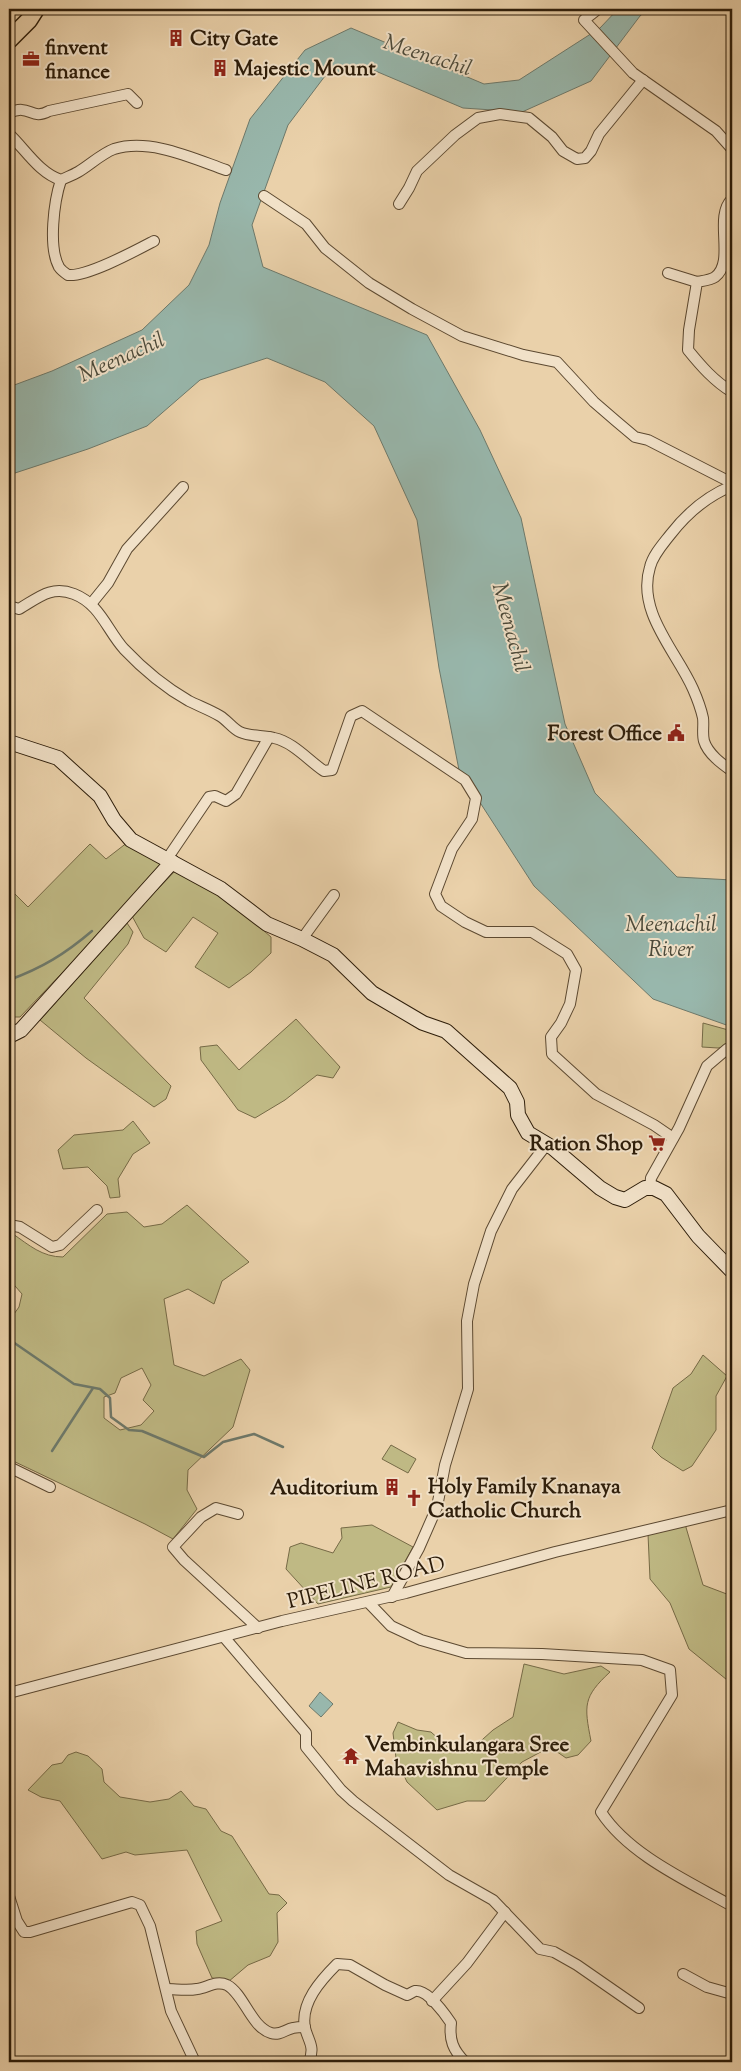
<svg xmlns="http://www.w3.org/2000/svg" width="741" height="2071" font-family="'Sorts Mill Goudy',serif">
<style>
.green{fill:#bfb984;stroke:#766a46;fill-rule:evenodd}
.water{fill:#98b7ac;stroke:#6d796b}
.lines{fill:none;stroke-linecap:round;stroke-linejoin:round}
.stream{stroke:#6d796b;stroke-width:2.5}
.minor-casing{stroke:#5c4931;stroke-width:12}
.secondary-casing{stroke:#2c1c09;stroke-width:16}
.primary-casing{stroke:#2c1c09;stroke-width:19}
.minor{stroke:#f1e1c8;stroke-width:10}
.secondary{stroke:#f1e1c8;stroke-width:14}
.primary{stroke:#ead1aa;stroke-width:16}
.labels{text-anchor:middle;stroke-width:4;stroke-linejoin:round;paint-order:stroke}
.poi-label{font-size:21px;font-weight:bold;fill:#2c1c09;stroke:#f1e1c8;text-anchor:start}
.street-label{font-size:21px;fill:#2c1c09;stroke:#f1e1c8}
.water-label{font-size:22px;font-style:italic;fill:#4c4a3a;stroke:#f1e1c8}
</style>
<rect width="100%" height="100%" fill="#ead1aa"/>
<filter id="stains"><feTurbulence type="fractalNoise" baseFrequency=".004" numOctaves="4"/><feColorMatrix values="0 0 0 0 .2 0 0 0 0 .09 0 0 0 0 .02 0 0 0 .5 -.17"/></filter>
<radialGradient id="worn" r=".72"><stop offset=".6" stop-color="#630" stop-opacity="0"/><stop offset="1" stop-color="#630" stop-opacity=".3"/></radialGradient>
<!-- green -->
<g class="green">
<path d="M128 842 164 866 20 1017H9V888L28 907 90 844 106 859Z"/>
<path d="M176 870 209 887 235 906 271 937V953L251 972 229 988 195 967 218 933 193 917 166 952 144 938 132 916Z"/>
<path d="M127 923 133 932 128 944 84 998 171 1086 166 1099 154 1107 86 1058 40 1020Z"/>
<path d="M296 1019 340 1067 333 1078 317 1075 285 1100 255 1118 238 1110 201 1060 200 1047 217 1045 239 1070Z"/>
<path d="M703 1023 732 1031V1046L718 1048 702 1047Z"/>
<path d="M133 1121 150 1143 133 1154 118 1179 120 1197 110 1198 107 1186 88 1167 63 1169 58 1150 74 1135 123 1130Z"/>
<path d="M187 1205 249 1262 222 1281 214 1304 188 1289 164 1299 174 1365 204 1376 241 1359 250 1370 233 1427 188 1470 187 1490 197 1509 173 1539 145 1524 9 1459V1321L19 1307 22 1294 9 1279V1233L13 1234C29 1245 42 1257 63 1257L107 1214 127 1212 144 1227 162 1224ZM142 1368 151 1385 143 1400 154 1411 141 1425 120 1430 104 1418V1397L115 1393 121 1378Z"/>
<path d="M703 1355 727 1376 716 1396V1430L692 1466 683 1471 661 1457 652 1448 673 1388 691 1374Z"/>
<path d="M391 1445 416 1459 408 1473 382 1459Z"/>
<path d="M685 1524 703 1585 732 1596V1684L689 1649 670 1603 650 1579 648 1534Z"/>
<path d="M372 1525 413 1547 391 1587 318 1604 286 1569 290 1547 301 1543 333 1553 342 1538 341 1528Z"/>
<path d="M524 1664 564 1674 601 1666 610 1672C583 1697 584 1705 591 1741L578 1755 566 1758 550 1747 522 1762 485 1801H467L437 1810 407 1782 396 1758 393 1733 398 1722 417 1730 431 1732 453 1752 473 1748 493 1730 513 1717Z"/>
<path d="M76 1752 88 1756 102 1769 104 1782 120 1797 150 1802 169 1799 181 1791 194 1806 206 1809 221 1831 232 1836 269 1894 279 1895 287 1903 277 1913 278 1942 270 1956 248 1965 228 1982 222 1979 212 1978 197 1944 196 1931 222 1921 187 1850 135 1855 126 1852 102 1859 60 1801 41 1797 28 1790 52 1765 62 1763 68 1755Z"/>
</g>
<!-- water -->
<g class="water">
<path d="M618 9H648L640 16 591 81 522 112 463 108 366 67 325 76 288 125 252 225 263 267 427 335 480 430 521 518 565 724 595 793 677 877 732 880V1027L653 999 534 886 459 770 439 668 417 520 374 426 325 382 267 358 200 380 147 426 88 449 9 475V387L52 371 142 330 189 285 209 245 220 203 250 119 305 50 351 28 484 84 519 80 600 28Z"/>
<path d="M320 1692 333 1704 321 1717 309 1706Z"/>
</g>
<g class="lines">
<!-- stream -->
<g class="stream">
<path d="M9 980C42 968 65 954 92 931"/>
<path d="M13 1342 74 1384 100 1389 110 1398 111 1417 129 1430 142 1431 204 1457 223 1442 254 1434 283 1447"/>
<path d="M52 1451 93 1388"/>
</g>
<!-- minor casing -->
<g class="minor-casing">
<g id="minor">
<path d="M598 9 584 20 633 73 716 131 732 149"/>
<path d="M9 113C30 103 31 121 49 111L128 94 137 103"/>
<path d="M9 134C25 149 39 173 61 180 67 177 73 175 78 172 90 165 101 154 114 149 150 138 192 158 226 170"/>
<path d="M61 180C54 201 48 247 59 267 61 270 65 273 68 275 87 277 135 251 154 241"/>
<path d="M264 196 306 224 325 248 369 283 412 309 462 336 523 355 557 362 594 402 616 421 635 437 648 440 732 483"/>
<path d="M732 199C713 217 736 261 715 277 711 280 702 281 697 282L689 330 688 350C701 366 714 381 732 392"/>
<path d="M399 204 409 188 417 171 455 135 478 118 500 114 529 118 552 137 563 151 577 159 585 158 591 151 599 134 643 80"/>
<path d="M668 273 697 282"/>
<path d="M732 486C707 496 687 513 670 535 663 544 653 555 650 567 636 612 677 652 693 689 697 698 701 709 703 718 704 725 702 734 704 741 708 754 722 764 732 771"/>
<path d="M91 604 108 583 127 549 183 487"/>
<path d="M9 606 19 609C38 598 51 585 74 594 100 604 107 630 124 649 142 668 166 688 189 701 199 706 210 710 220 716 227 720 233 729 240 732 251 737 263 735 274 738 293 742 308 760 324 771L332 770 351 716 362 711 465 780 476 798 472 819 452 849 435 894 441 906 465 922 486 932H532L567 954 576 970 570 1004 561 1023 551 1037 552 1054 596 1094 654 1125 673 1138"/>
<path d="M167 859 209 797 215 796 226 801 236 794 269 737"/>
<path d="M302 939 334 895"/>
<path d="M650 1188 651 1178 679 1128 707 1066 727 1049 732 1050"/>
<path d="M9 1225 20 1227 52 1247 60 1245 97 1210"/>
<path d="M9 1467 50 1487"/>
<path d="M238 1514 216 1508 201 1517 173 1547 184 1560 258 1628"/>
<path d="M392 1597 419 1548 437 1507 445 1465 468 1389 467 1321 474 1284 491 1231 512 1189 547 1144"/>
<path d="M368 1602 391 1626 421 1640 466 1653 542 1654 642 1660 670 1670 672 1695 601 1812C629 1855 688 1881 732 1906"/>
<path d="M224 1637 306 1733V1747L341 1790 353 1801 449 1875 493 1900 540 1949 554 1952 577 1965 639 2008"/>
<path d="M9 1693 282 1621 406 1593 555 1552 732 1510"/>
<path d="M9 1896 17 1921 24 1932H30L132 1902 140 1905 150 1926 171 2011 195 2062"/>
<path d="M683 1974 707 1987 732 1994"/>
<path d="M166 1989C176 1989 187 1991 197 1989 207 1988 216 1980 227 1985 244 1994 251 2027 271 2033 280 2036 286 2029 293 2028 297 2027 301 2027 305 2027"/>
<path d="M432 2001 467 1963 505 1912"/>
<path d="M309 2062C315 2046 309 2043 305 2028 300 2003 321 1980 337 1964L350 1965 385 1985 407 1995C410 1994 412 1992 415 1991 427 1989 445 2014 451 2023 449 2040 453 2050 465 2062"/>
</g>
</g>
<!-- secondary casing -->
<g class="secondary-casing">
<g id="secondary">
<path d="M9 742 58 758 100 796 114 820 131 840 221 889 267 924 302 939 333 955 372 993 423 1023 446 1031 510 1088 517 1102 518 1115 528 1133 553 1148 600 1188 615 1197 625 1200 645 1188H654L666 1194 698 1236 732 1271"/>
<path d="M9 1036 21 1030 172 862"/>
</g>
</g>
<!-- primary casing -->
<g class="primary-casing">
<path id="primary" d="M9 40 29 20 36 9"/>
</g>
<!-- minor -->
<use href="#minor" class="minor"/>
<!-- secondary -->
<use href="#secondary" class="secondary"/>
<!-- primary -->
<use href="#primary" class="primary"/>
</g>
<!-- icons -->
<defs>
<g id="building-bare" transform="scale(1.35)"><path d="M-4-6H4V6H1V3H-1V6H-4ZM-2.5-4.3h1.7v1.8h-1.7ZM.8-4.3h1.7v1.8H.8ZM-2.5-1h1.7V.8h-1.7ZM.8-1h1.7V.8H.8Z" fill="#8f2418" stroke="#f1e1c8" stroke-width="2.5" paint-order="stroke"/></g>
<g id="office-bare" transform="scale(1.35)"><path d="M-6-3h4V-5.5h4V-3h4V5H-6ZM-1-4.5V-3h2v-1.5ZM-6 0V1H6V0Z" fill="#8f2418" stroke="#f1e1c8" stroke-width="2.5" paint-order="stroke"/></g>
<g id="civic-bare" transform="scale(1.35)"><path d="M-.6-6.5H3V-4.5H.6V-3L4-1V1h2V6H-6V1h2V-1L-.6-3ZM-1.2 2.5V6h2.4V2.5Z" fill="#8f2418" stroke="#f1e1c8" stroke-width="2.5" paint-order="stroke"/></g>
<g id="supermarket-bare" transform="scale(1.35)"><path d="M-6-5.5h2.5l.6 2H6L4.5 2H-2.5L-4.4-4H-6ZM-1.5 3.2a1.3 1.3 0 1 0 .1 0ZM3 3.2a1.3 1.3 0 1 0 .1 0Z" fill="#8f2418" stroke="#f1e1c8" stroke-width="2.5" paint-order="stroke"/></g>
<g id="church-bare" transform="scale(1.35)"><path d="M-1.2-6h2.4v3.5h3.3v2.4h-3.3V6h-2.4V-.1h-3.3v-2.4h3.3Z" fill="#8f2418" stroke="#f1e1c8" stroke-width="2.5" paint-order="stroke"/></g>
<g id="temple-bare" transform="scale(1.35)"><path d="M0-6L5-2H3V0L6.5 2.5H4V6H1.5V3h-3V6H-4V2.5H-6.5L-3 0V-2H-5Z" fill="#8f2418" stroke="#f1e1c8" stroke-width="2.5" paint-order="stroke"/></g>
</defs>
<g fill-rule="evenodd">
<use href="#building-bare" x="176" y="38"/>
<use href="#office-bare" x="31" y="59"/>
<use href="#building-bare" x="220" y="68"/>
<use href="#civic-bare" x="676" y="733"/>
<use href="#supermarket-bare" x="657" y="1143"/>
<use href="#building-bare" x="392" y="1487"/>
<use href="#church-bare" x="414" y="1498"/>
<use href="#temple-bare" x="351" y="1756"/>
</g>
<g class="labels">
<!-- poi labels -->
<g class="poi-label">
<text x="190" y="45">City Gate</text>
<text x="45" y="54">finvent<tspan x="45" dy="24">finance</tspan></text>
<text x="234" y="75">Majestic Mount</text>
<text x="662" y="740" text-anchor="end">Forest Office</text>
<text x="643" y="1150" text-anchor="end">Ration Shop</text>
<text x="428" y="1493">Holy Family Knanaya<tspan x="428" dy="24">Catholic Church</tspan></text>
<text x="378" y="1494" text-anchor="end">Auditorium</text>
<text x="365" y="1751">Vembinkulangara Sree<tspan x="365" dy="24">Mahavishnu Temple</tspan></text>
</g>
<!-- street labels -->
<g class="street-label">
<text transform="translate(366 1582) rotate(-14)" y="7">PIPELINE ROAD</text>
</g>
<!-- water labels -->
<g class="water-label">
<text transform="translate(428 54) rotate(18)" y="8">Meenachil</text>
<text transform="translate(121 356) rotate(-24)" y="8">Meenachil</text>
<text transform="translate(512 627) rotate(75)" y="8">Meenachil</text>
<text x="671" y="931">Meenachil<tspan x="671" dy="25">River</tspan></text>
</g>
</g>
<!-- margin -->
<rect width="741" height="2071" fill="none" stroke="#ead1aa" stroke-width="30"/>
<rect x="10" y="10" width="721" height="2051" fill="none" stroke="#2c1c09" stroke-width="2.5"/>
<rect x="15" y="15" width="711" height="2041" fill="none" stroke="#2c1c09"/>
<rect width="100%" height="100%" filter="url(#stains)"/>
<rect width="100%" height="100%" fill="url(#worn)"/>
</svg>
